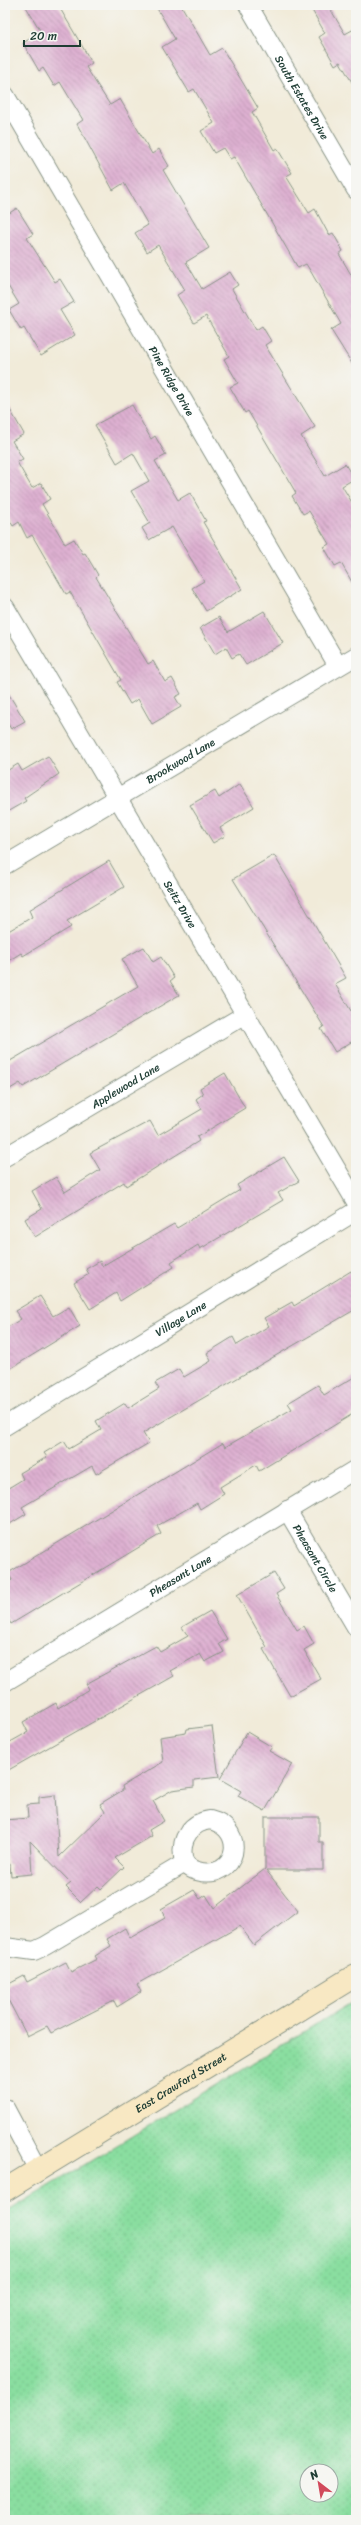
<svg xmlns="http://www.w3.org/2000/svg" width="361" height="2525" font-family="Sriracha,sans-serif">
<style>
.grass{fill:url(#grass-dots);stroke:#548e6a;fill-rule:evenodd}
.building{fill:url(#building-back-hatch)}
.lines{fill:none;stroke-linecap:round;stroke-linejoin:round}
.street-casing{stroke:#889486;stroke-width:20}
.secondary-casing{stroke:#889486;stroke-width:24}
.street{stroke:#fff;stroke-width:18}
.secondary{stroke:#f8e8c3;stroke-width:22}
.labels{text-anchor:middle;stroke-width:3.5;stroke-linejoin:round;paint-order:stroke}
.street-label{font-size:11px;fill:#1f3d34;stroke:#f6f6f2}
</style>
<defs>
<pattern id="grass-dots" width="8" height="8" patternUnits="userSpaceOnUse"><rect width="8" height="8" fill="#8adea0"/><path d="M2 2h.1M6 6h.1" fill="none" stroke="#77bf8a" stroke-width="1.8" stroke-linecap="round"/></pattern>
<pattern id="building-back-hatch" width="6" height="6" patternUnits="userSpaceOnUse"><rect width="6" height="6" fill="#deb0d1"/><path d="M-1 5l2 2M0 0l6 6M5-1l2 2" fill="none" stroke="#b390aa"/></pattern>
</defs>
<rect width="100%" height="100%" fill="#f6f6f2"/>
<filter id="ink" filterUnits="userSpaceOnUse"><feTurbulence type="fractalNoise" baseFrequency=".025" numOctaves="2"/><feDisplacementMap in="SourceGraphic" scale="8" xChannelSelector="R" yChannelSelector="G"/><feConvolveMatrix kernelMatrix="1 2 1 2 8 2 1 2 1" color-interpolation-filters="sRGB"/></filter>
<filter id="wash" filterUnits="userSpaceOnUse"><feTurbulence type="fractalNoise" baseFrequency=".012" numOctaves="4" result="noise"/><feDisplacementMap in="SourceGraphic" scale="16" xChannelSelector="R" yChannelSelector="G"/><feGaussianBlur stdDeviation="0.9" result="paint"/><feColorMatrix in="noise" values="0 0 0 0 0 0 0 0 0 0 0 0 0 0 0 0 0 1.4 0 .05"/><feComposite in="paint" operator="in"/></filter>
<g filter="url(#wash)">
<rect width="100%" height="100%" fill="#f1ebd9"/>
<!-- grass -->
<path class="grass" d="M356 2000V2520H7L5 2213ZM307 2471H331V2495H307Z"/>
<g id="blocks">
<!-- building -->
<g class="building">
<path d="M25 5H58L92 63 86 67 110 105 120 99 152 154 159 149 169 166 163 170 209 248 186 262 202 289 230 272 238 285 232 289 256 330 262 326 271 341 265 345 315 427 301 436 325 476 345 464 354 479 342 486 356 509V589L341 563 335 566 324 547 329 544 309 511 303 514 292 496 296 493 248 411 245 413 230 387 238 383 224 359 229 356 206 316 194 323 177 295 185 290 158 245 147 252 135 233 148 225 124 183 113 190 77 124 83 120 60 82 54 86 43 68 39 71 23 43 41 32Z"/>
<path d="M155 5H181L210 55 222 48 258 108 252 112 274 150 277 148 292 173 286 176 309 213 315 209 329 235 333 233 343 251 339 254 356 283V370L331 330 341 324 311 272 306 264 298 268 234 157 230 159 223 148 214 153 201 131 214 123 194 89 189 92 162 47 175 39Z"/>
<path d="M309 5H328L345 34 356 28V89L340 62 335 65 319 37 325 33Z"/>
<path d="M17 208 33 234 27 238 55 282 60 279 74 302 60 310 75 335 41 356 24 328 21 330 9 310 19 304 5 281V216Z"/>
<path d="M5 401 24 434 12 441 23 459 17 462 32 488 41 483 50 499 42 504 65 544 74 539 83 554 85 553 98 575 96 577 148 664 153 661 165 682 172 678 181 694 175 697 181 707 152 724 138 699 130 704 117 682 121 680 70 592 66 594 32 535 27 538 19 522 13 526 5 512Z"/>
<path d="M132 405 151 439 155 436 166 455 155 461 178 500 190 493 206 521 203 522 242 589 206 611 192 588 204 581 172 527 149 540 142 528 150 523 131 491 149 481 133 453 117 463 95 425Z"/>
<path d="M264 611 283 643 246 665 239 654 232 658 226 647 215 654 200 628 219 617 228 632Z"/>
<path d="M5 688 25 721 11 729 5 719Z"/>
<path d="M48 756 59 774 24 798 26 801 5 813V772L18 764 22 771Z"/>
<path d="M240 784 254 807 220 828 225 836 213 843 190 805 215 791 219 798Z"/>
<path d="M274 855 346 978 335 984 351 1011 356 1008V1039L335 1052 321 1029 324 1027 233 879Z"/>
<path d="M109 861 124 887 67 921 71 927 23 956 21 953 5 963V933L32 917 29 910Z"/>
<path d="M144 947 153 962 161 957 174 978 170 981 179 995 23 1087 20 1083 5 1092V1064L138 986 122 959Z"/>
<path d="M225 1073 245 1108 197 1137 199 1141 126 1186 124 1182 35 1237 25 1219 42 1209 32 1191 56 1177 65 1192 100 1170 90 1153 150 1121 158 1135 202 1109 196 1099 203 1094 200 1088Z"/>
<path d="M284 1157 299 1181 278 1193 283 1200 200 1249 198 1245 171 1262 174 1267 120 1301 116 1293 90 1309 74 1283 89 1274 86 1269 100 1261 102 1266 174 1224 177 1228 240 1190 237 1185Z"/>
<path d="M351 1271 356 1279V1309L143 1433 149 1443 96 1474 92 1466 22 1507 26 1514 5 1527V1490L23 1479 20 1473 47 1457 44 1453 64 1441 69 1449 101 1430 96 1421 125 1403 128 1408 159 1389 155 1383 179 1369 184 1377 211 1361 207 1353 233 1337 237 1345 269 1326 264 1318 292 1302 294 1306Z"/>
<path d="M40 1296 53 1316 69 1307 80 1326 5 1372V1329L21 1319 15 1311Z"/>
<path d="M356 1376V1412L259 1471 256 1465 220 1487 224 1494 200 1509 197 1503 157 1526 161 1534 11 1624 5 1614V1584L12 1580 8 1573 223 1443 225 1447 292 1409 288 1403 318 1385 324 1395Z"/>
<path d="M274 1573 284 1589 276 1594 297 1630 304 1626 314 1644 304 1650 321 1679 290 1696 263 1649 267 1647 237 1595Z"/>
<path d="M210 1611 227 1639 219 1644 224 1652 205 1662 200 1654 170 1671 174 1676 5 1772V1745L28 1732 23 1722 56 1703 58 1708 89 1689 86 1684 156 1646 160 1652 188 1636 182 1627Z"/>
<path d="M212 1726 219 1777 194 1780V1787L172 1790 153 1801 164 1821 149 1830 152 1836 115 1858 124 1867 101 1889 98 1886 81 1902 66 1887 71 1883 30 1841 32 1874 11 1876 10 1864H7L5 1820 28 1818 27 1805 39 1804V1797L55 1795 59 1857 105 1812 100 1804 123 1790 122 1786 163 1762 160 1737 186 1733 187 1729Z"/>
<path d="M247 1732 272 1747 269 1751 292 1764 265 1811 238 1796 241 1791 220 1779Z"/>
<path d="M265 1817H319V1842H323V1870H266L298 1911 254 1945 240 1926 137 1984 141 1992 117 2007 114 2001 51 2033 47 2026 27 2036 5 1994V1986L24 1976 27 1982 66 1962 71 1972 97 1959 95 1956 111 1946 107 1939 125 1928 130 1938 165 1918 161 1909 194 1890 200 1899 206 1895 214 1908 265 1869Z"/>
</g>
</g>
</g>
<g filter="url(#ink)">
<use href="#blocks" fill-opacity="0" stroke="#889486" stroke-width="1"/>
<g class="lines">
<!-- street casing -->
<g class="street-casing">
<g id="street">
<path id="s1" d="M248 5 356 190"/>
<path id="s2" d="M5 95 338 666"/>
<path id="s3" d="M5 607 356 1202"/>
<path id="s4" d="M5 865 356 656"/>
<path id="s5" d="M5 1157 246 1014"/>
<path id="s6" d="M5 1426 356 1211"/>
<path id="s7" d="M287 1510 356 1627"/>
<path id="s8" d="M5 1682 356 1469"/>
<path d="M210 1820C248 1829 238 1882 197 1871 190 1869 184 1864 183 1857 180 1838 192 1822 210 1820Z"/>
<path d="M5 1947 34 1951 45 1946 185 1863"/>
<path d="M5 2108 38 2170"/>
</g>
</g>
<!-- secondary casing -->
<g class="secondary-casing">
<g id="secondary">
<path id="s9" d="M5 2190 356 1975"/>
</g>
</g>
<!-- street -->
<use href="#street" class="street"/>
<!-- secondary -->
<use href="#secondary" class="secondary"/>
</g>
</g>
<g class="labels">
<!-- street labels -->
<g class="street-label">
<text dy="4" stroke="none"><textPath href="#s1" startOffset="107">South Estates Drive</textPath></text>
<text dy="4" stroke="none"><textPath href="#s2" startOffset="331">Pine Ridge Drive</textPath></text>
<text dy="4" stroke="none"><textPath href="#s4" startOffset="204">Brookwood Lane</textPath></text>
<text dy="4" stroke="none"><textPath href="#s3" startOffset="345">Seitz Drive</textPath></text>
<text dy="4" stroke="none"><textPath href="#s5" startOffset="140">Applewood Lane</textPath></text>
<text dy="4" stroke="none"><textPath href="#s6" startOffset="206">Village Lane</textPath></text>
<text dy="4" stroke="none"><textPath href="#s7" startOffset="56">Pheasant Circle</textPath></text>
<text dy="4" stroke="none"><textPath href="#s8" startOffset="205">Pheasant Lane</textPath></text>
<text dy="4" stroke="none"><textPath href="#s9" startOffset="206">East Crawford Street</textPath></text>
</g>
</g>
<!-- margin -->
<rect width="361" height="2525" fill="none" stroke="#f6f6f2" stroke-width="20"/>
<!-- north arrow -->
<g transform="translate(319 2483) rotate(329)"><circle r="19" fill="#f6f6f2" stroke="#a0aca6"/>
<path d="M0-3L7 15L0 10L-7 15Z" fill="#d1495b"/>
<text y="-6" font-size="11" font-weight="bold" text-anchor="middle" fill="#1f3d34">N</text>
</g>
<!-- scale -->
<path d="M24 40v6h56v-6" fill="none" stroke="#1f3d34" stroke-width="2"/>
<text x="30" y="40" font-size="12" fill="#1f3d34" stroke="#f6f6f2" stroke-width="3" paint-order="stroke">20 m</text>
</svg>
